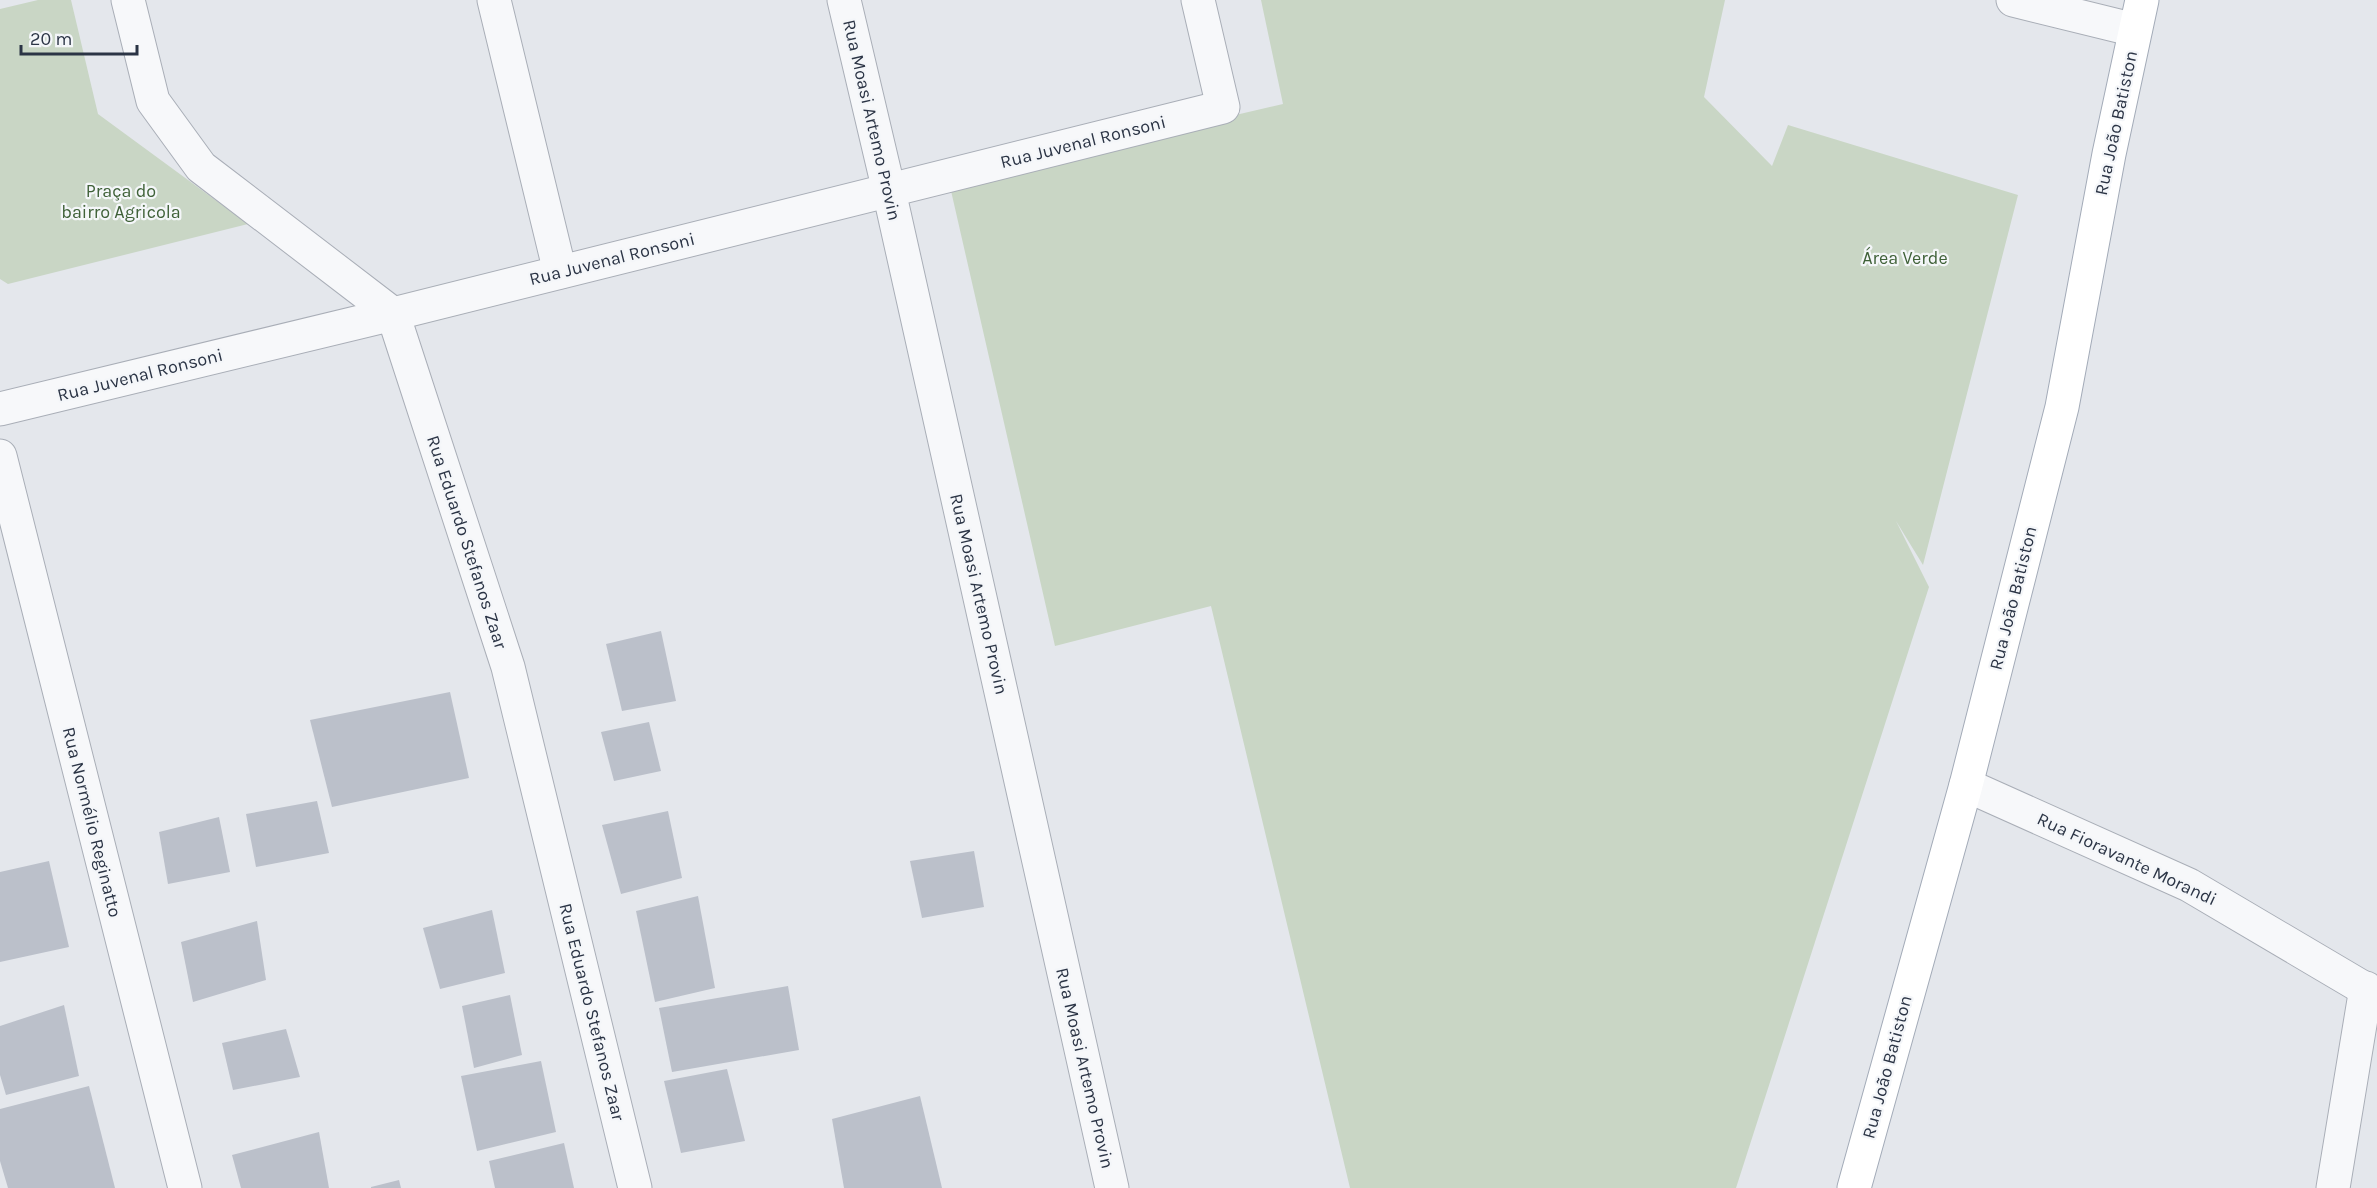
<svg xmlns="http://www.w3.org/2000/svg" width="2377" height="1188" font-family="Karla,sans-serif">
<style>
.green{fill:#c9d6c5}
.building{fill:#bbc0ca}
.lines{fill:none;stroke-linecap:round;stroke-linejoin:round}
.minor-casing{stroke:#a9aeb7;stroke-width:35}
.major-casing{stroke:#a3abb8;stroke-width:35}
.minor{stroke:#f7f8fa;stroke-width:33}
.major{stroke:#fff;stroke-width:33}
.labels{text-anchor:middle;stroke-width:4.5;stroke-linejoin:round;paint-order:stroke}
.street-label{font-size:18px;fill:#2b3445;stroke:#f4f6f9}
.park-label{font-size:18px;fill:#3f6138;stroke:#f4f6f9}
</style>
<rect width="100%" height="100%" fill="#e4e7ec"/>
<!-- green -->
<g class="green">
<path d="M38 0H71L98 114 248 224 8 284 0 279V9Z"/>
<path d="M1261 0H1725L1704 97 1772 166 1788 125 2018 195 1923 565 1896 521 1929 587 1736 1188H1350L1211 606 1055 646 949 182 1283 104Z"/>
</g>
<!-- building -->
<g class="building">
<path d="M661 631 676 701 622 711 606 644Z"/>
<path d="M450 692 469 778 332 807 310 720Z"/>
<path d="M649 722 661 771 614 781 601 732Z"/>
<path d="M317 801 329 853 256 867 246 814Z"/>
<path d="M668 811 682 878 621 894 602 825Z"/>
<path d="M219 817 230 872 168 884 159 832Z"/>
<path d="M974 851 984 907 922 918 910 861Z"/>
<path d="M49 861 69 947 0 962V872Z"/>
<path d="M698 896 715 988 655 1002 636 911Z"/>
<path d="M492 910 505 973 440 989 423 928Z"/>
<path d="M257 921 266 980 193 1002 181 942Z"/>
<path d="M788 986 799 1050 672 1072 659 1008Z"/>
<path d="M510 995 522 1055 474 1068 462 1006Z"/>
<path d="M64 1005 79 1076 6 1095 0 1075V1026Z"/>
<path d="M286 1029 300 1077 233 1090 222 1043Z"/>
<path d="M541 1061 556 1132 477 1151 461 1076Z"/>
<path d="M727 1069 745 1141 681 1153 664 1081Z"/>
<path d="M89 1086 115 1188H8L0 1161V1109Z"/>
<path d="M920 1096 942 1188H844L832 1119Z"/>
<path d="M319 1132 329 1188H241L232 1155Z"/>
<path d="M564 1143 574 1188H495L489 1161Z"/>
<path d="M399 1180 401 1188H371V1187Z"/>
</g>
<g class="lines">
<!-- minor casing -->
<g class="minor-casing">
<g id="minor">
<path d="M128 0 153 101 201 167 393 314 508 667 635 1188"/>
<path d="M494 0 560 272"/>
<path d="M844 0 889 191 1112 1188"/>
<path d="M2013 0 2135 30"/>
<path d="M0 409 393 314 1223 107 1198 0"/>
<path d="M0 456 185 1188"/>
<path d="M1966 785 2189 885 2377 996"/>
<path d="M2333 1188 2366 988"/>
</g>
</g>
<!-- major casing -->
<g class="major-casing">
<path id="major" d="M1854 1188 1966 785 2062 407 2109 154 2142 0"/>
</g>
<!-- minor -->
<use href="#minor" class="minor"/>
<!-- major -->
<use href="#major" class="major"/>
</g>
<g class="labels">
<!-- street labels -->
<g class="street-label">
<text transform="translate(872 120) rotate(77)" y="6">Rua Moasi Artemo Provin</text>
<text transform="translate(2116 123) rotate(-78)" y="6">Rua João Batiston</text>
<text transform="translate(1083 142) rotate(-14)" y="6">Rua Juvenal Ronsoni</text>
<text transform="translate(612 259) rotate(-14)" y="6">Rua Juvenal Ronsoni</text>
<text transform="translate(140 375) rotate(-14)" y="6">Rua Juvenal Ronsoni</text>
<text transform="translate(467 542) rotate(72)" y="6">Rua Eduardo Stefanos Zaar</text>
<text transform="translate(979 594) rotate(77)" y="6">Rua Moasi Artemo Provin</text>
<text transform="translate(2013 598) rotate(-76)" y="6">Rua João Batiston</text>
<text transform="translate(92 822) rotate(76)" y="6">Rua Normélio Reginatto</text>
<text transform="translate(2127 859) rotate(25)" y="6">Rua Fioravante Morandi</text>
<text transform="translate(592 1012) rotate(76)" y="6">Rua Eduardo Stefanos Zaar</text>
<text transform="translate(1887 1067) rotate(-75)" y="6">Rua João Batiston</text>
<text transform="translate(1085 1068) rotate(77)" y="6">Rua Moasi Artemo Provin</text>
</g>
<!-- park labels -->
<g class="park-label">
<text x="121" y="197">Praça do<tspan x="121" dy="21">bairro Agricola</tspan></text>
<text x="1905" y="264">Área Verde</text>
</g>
</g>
<!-- scale -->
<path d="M21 45v9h116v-9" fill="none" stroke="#2b3445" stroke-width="3"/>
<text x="30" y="45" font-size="18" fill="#2b3445" stroke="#f4f6f9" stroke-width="4.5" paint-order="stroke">20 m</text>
</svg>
